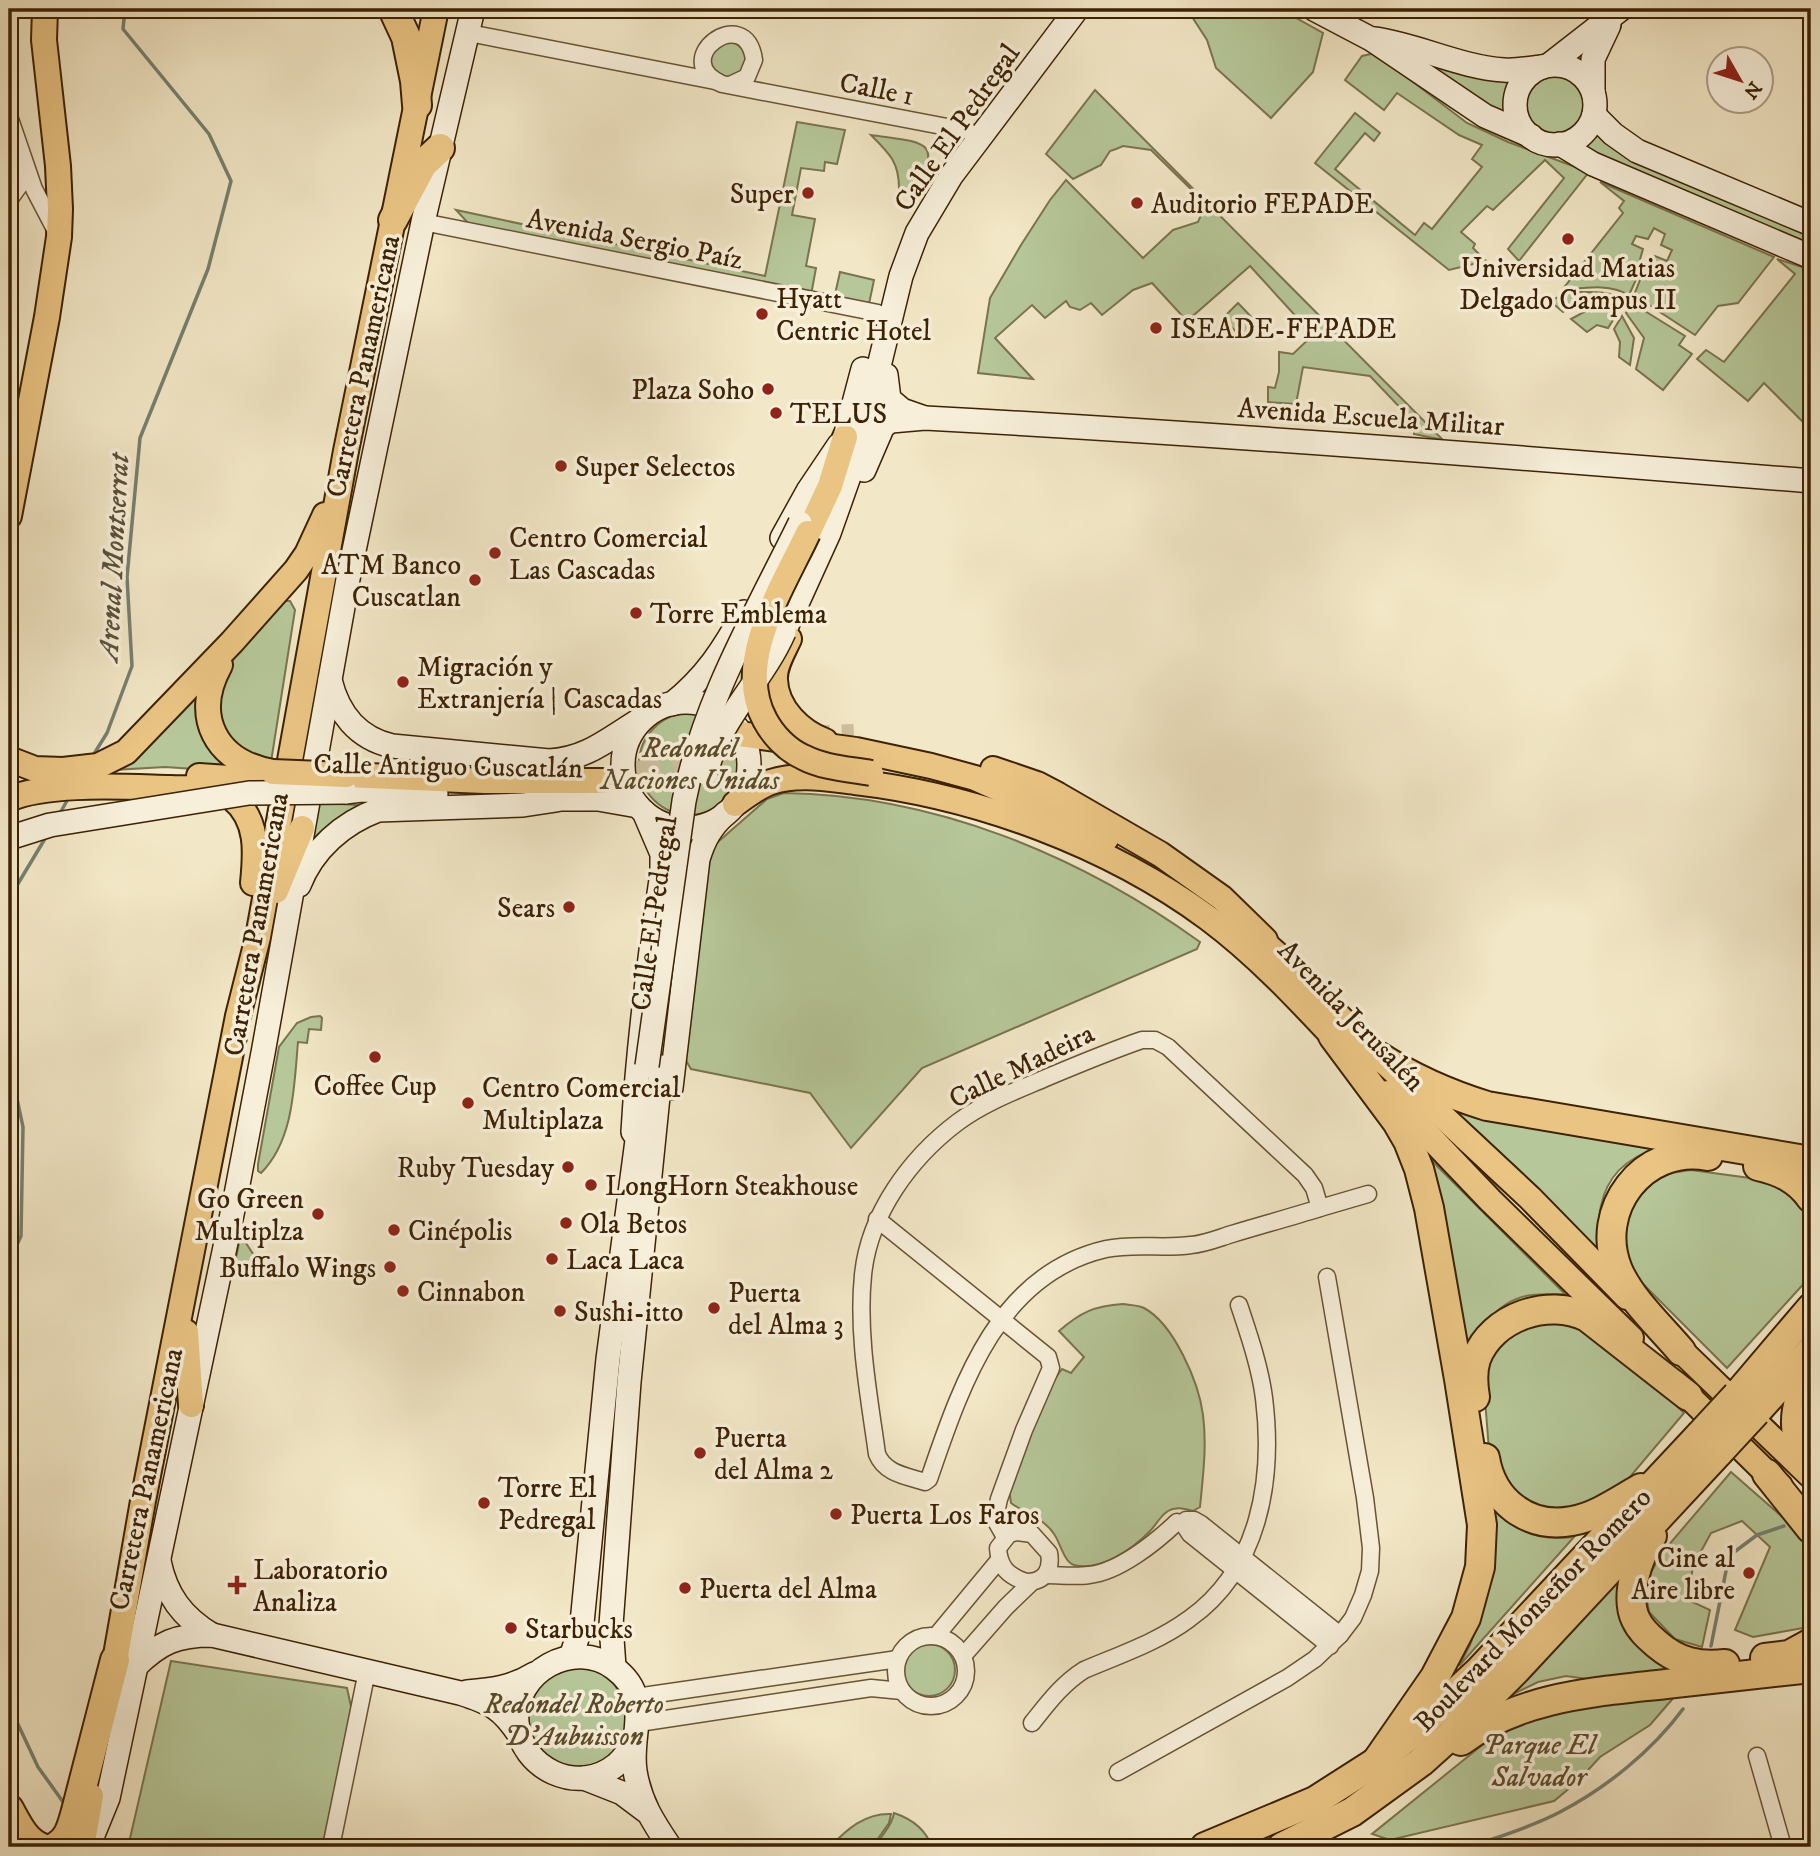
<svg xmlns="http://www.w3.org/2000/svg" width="1820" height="1856" font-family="'IM FELL DW Pica',serif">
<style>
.green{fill:#b6c799;stroke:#7a744e;stroke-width:2}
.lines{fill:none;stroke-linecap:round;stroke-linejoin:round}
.stream{stroke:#768071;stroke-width:3.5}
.primary-tunnel{stroke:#cec09f;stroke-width:24;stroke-dasharray:24 12;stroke-linecap:butt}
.street-casing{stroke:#6a5334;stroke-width:19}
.secondary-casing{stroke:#3d2204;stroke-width:26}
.primary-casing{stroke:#3d2204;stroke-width:28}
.highway-casing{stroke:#3d2204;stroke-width:32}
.street{stroke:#f7efda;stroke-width:16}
.secondary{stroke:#f7efda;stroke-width:23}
.primary{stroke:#e9c483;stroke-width:24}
.highway{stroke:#e9c483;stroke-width:28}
.secondary-bridge-casing{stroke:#3d2204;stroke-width:26;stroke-linecap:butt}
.primary-bridge-casing{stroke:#3d2204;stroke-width:28;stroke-linecap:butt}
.highway-bridge-casing{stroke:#3d2204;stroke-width:32;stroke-linecap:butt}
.secondary-bridge{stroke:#f7efda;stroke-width:23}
.primary-bridge{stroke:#e9c483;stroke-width:24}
.highway-bridge{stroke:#e9c483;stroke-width:28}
.poi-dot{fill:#8f2418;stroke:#f7efda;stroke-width:2.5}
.labels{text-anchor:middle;stroke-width:7;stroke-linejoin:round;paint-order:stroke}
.street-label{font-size:28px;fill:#3d2204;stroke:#f7efda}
.poi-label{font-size:28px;fill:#3d2204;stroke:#f7efda;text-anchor:start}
.park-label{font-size:28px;font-style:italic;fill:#5b4b29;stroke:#f7efda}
.water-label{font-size:30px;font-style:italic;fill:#5a513a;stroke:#f7efda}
</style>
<rect width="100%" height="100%" fill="#f2e7c6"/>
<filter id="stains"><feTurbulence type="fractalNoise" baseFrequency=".00286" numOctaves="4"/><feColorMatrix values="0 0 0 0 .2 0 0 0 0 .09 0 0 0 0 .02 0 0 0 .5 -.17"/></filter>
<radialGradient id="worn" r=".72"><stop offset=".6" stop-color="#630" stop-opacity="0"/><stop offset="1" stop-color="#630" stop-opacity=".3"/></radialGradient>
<!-- green -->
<g class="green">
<path d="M1187 9H1280L1323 33 1313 72 1271 118 1216 68 1207 40Z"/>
<circle cx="729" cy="60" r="18"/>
<path d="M1375 53 1467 123 1508 142 1589 172 1519 261 1508 249 1564 178 1545 160 1493 210 1487 206 1461 232 1475 244 1473 248 1486 261 1449 270 1315 163 1355 113 1380 133 1374 141 1365 133 1335 169 1415 235 1424 223 1432 229 1482 167 1472 159 1482 145 1459 135 1397 93 1384 110 1345 80 1362 56Z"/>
<path d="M1405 54 1510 79 1505 116Z"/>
<circle cx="1555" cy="104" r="35"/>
<path d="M1095 90 1443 440 1414 434 1416 420 1408 416 1370 376 1303 367 1296 404 1268 402V387L1275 388 1279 372V352L1293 354 1313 335 1250 266 1187 321 1152 283 1133 290 1102 315 1091 303 1080 310 1070 307 1066 301 1045 318 1032 305 995 338 1033 379 978 373 990 298 1021 245 1050 200 1066 180 1143 258 1173 230 1198 222 1206 204 1151 150 1123 146 1116 149 1110 151 1101 165 1073 179 1046 154Z"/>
<path d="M797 122 845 130 837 164 825 162 824 171 801 168 792 215 815 219 806 266 816 268 811 295 469 224 456 210 765 276Z"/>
<path d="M1594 125 1811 235V249L1577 145Z"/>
<path d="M871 135C919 142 950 139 910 192L899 188C899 162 889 153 871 135Z"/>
<path d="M1600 182 1774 257 1738 303 1718 306 1695 335 1634 295 1646 265 1652 267 1655 256 1667 261 1672 250 1661 245 1665 234 1654 228 1648 239 1636 236 1632 244 1643 249 1639 263 1643 264 1629 295C1608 283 1585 288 1562 290L1623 213 1619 208 1624 201Z"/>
<path d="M1777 259 1811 270V430L1764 383 1748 401 1697 359 1706 350 1724 362 1795 274Z"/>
<path d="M840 272 874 280 869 304 834 299Z"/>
<path d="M1578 292C1595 292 1610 291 1625 300L1621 308C1595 298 1586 294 1563 312L1550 301 1565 294Z"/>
<path d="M1238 303 1258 324 1242 338 1223 318Z"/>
<path d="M1632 303 1685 336 1679 345 1692 354 1663 390 1636 369 1644 338 1626 313Z"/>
<path d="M1595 306 1618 312 1608 328 1597 325 1587 332 1571 319Z"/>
<path d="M1622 316 1634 338 1630 365 1619 357 1620 342 1614 329Z"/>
<path d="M282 601H290L295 610 271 762 230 745 211 697 221 673Z"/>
<path d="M202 680 203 705 254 773 165 767 113 770Z"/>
<circle cx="690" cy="764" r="51"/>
<path d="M784 793C934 795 1079 855 1200 942L1197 949 922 1068 851 1148 810 1093 691 1069 685 1059 711 848 767 799Z"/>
<path d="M314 802 369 806 305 850Z"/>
<path d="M320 1016 322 1018 321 1030 309 1029 307 1043 298 1042C294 1086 294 1140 261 1173L258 1171V1164L279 1047 297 1023 311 1017Z"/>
<path d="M1437 1099 1661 1146C1653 1150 1643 1153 1635 1158 1598 1179 1595 1219 1601 1257Z"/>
<path d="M1421 1150 1565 1294C1553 1295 1538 1293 1526 1296 1488 1305 1478 1338 1464 1369Z"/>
<path d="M1691 1170 1772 1181 1797 1194 1811 1218V1266L1808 1279 1727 1368 1633 1274C1626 1257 1621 1232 1626 1214 1631 1197 1653 1178 1669 1174 1676 1172 1684 1171 1691 1170Z"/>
<path d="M242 1237 259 1263 232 1279 240 1238Z"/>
<path d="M1123 1304C1129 1305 1138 1305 1144 1308 1174 1324 1199 1383 1203 1415 1207 1446 1203 1476 1200 1507L1193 1511C1185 1509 1176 1506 1168 1511 1160 1516 1156 1525 1150 1531 1133 1549 1099 1572 1074 1565 1064 1562 1060 1542 1054 1534 1044 1518 1025 1514 1011 1503L1009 1489C1024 1449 1035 1403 1062 1369L1071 1373 1084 1357 1059 1331C1081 1312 1094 1306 1123 1304Z"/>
<path d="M1562 1318C1610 1335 1648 1378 1684 1413L1624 1484 1572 1514 1519 1505 1490 1463 1483 1374 1493 1354 1507 1337 1529 1325Z"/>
<path d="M1731 1472 1811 1542V1622L1803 1628 1753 1637 1735 1630 1770 1547 1742 1521 1711 1533 1693 1566 1688 1600 1710 1610 1702 1647 1675 1639 1649 1612 1646 1595 1648 1578 1661 1554Z"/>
<path d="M1486 1497C1515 1529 1529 1542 1574 1537L1459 1666 1470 1645 1485 1601Z"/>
<path d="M1623 1572 1680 1676 1609 1682 1566 1676 1538 1682 1507 1697Z"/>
<circle cx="929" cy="1670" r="26"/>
<path d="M171 1661 347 1688 353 1716 322 1847H128Z"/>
<path d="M570 1666C583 1668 596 1669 606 1677 633 1697 634 1743 604 1761 600 1763 594 1767 590 1768 578 1770 563 1767 551 1766L522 1727 537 1682Z"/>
<path d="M1675 1696 1650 1725 1600 1757 1577 1782 1554 1801 1390 1840 1372 1834 1481 1746 1531 1716 1589 1703Z"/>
<path d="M894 1813C912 1819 926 1830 932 1847H885L877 1844C883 1833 892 1826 894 1813Z"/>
<path d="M891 1814 889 1823 877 1840C859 1836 847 1847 830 1847 847 1829 865 1813 891 1814Z"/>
</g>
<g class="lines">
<!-- stream -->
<g class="stream">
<path d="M92 757 107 733 132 666 127 577 140 438 208 269 231 181 209 134 123 29 125 9"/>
<path d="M59 815 69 797"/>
<path d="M9 919 16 887 46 837"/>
<path d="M9 1014 13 1080 23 1127 21 1236 9 1262"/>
<path d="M1711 1646 1727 1566 1733 1553 1757 1535 1784 1526"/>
<path d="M9 1705 38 1767 66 1806"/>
<path d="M1470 1847C1500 1836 1532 1827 1560 1812 1606 1788 1652 1751 1683 1709"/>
</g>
<!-- primary-tunnel -->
<g class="primary-tunnel">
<path d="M806 738 854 736"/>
<path d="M602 781 697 760 754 739 769 738"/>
</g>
<!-- street casing -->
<g class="street-casing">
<g id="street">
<path d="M469 33 715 81"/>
<path d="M730 85 747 77 754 60C746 1 667 60 722 84L968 131"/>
<path d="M9 116 34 189 57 233"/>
<path d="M9 200 22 182 26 169"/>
<path d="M423 222 878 313"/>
<path d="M1142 1040H1155L1168 1047 1305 1175 1314 1188 1320 1208C1291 1217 1262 1225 1232 1234 1219 1238 1205 1244 1191 1245 1163 1249 1134 1243 1106 1249 997 1274 961 1386 929 1479L925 1482C907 1476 885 1474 877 1454 869 1396 857 1334 863 1275 869 1214 910 1158 958 1122 985 1102 1018 1090 1048 1077 1079 1064 1110 1051 1142 1040Z"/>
<path d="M1320 1208 1368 1194"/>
<path d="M877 1219 1048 1357 1051 1368 1024 1430 999 1499 996 1513 997 1523 1005 1537"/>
<path d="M1186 1520H1194L1201 1524 1340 1635"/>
<path d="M1184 1525 1190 1534 1330 1646"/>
<path d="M1017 1532 1032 1534 1049 1553C1052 1570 1045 1582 1026 1582 1008 1576 999 1567 998 1548L1009 1534Z"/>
<path d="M1046 1575C1060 1575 1075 1577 1089 1575 1119 1572 1156 1542 1177 1522"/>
<path d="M936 1636 999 1560"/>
<circle cx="931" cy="1671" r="35"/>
<path d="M963 1656 1006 1607 1032 1582"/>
<path d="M636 1697 898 1659"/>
<path d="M639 1723 871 1688 902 1691"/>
<path d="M1032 1723C1048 1703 1062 1684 1084 1670 1119 1655 1158 1642 1189 1619 1260 1569 1274 1479 1264 1398 1260 1367 1249 1335 1239 1305"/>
<path d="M1757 1756 1783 1847"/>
<path d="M1118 1772 1287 1678 1315 1659 1340 1635 1353 1618 1363 1595 1370 1571 1371 1548 1365 1498 1327 1277"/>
<path d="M331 1847 367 1671"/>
</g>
</g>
<!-- secondary casing -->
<g class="secondary-casing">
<g id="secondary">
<path d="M1314 9 1371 39 1485 116 1531 136"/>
<path d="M1374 39C1418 45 1459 67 1504 70 1516 71 1530 68 1542 67"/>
<path d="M1549 65 1621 9"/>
<circle cx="1555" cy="105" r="40"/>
<path d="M1593 91V59L1609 25"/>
<path d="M1594 115 1613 134 1637 151 1811 224"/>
<path d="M1560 144 1593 164 1811 257"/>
<path d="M886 375 889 399 902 410 922 417"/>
<path d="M838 453 845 437 863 369"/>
<path d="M864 470 883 426 891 421 925 418C1221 434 1516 457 1811 481"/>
<path d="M782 538 808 491 839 445"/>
<path d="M784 632 829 533 859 448 901 276 917 233 951 176 1077 9"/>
<path d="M330 680C338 713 357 738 392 746L549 761C586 759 607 740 638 721"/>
<circle cx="686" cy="765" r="63"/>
<path d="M672 704C705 678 724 649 744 612"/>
<path d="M345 792 362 790 436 794"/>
<path d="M544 799H598L638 806"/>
<path d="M299 885C313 849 343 823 378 810L523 805 556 800"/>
<path d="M671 1088 698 859C704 839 711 827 726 813"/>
<path d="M633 1132C638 1045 649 959 662 873V854L644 812"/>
<path d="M159 1561C166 1595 182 1617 212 1635"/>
<path d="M571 1657 582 1623 608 1359 640 1118"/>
<path d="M135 1667C160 1642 177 1635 212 1635L460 1693C491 1703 502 1708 520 1736"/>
<path d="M614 1667 611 1625 629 1382 661 1067"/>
<path d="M467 1692C492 1690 511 1688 534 1674"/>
<path d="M635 1739C630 1749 625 1758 616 1765 578 1796 521 1769 517 1722 513 1672 574 1638 614 1668 654 1697 629 1733 635 1771 640 1802 653 1822 670 1847"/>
<path d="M584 1778 622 1793 646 1811"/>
<path d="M88 1847 108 1798 235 1200 263 1053 348 579 423 222 473 9"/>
</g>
</g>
<!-- primary casing -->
<g class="primary-casing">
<g id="primary">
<path d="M9 516 47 317 59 237 60 209 58 166 44 40 45 9"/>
<path d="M808 533 830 486 845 437"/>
<path d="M789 639C783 652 774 666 775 680 776 709 801 732 825 741"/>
<path d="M220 665C192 716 215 762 273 772"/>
<path d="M740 734 856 750 931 766 975 778 1054 813 1106 839"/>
<path d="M9 759 35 769 63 770 98 766 126 752 232 642 296 570 307 554 325 515"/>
<path d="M993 769 1037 784 1058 795 1160 854 1222 898 1265 940"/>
<path d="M346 775 484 781H602"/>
<path d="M199 776 273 781"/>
<path d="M9 799C48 782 126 787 170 788 185 789 203 787 218 790 223 791 228 795 232 798 259 820 256 853 253 883"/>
<path d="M735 804C746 796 759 786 771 782 799 773 828 779 855 782 977 796 1109 845 1208 918 1259 956 1302 1003 1345 1049"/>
<path d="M276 891 302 828"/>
<path d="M1252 932 1282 959 1378 1056 1530 1198 1627 1297"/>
<path d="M1388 1093 1490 1200 1631 1338"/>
<path d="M186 1332 191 1405"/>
<path d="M1668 1338 1810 1475"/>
<path d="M1676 1384 1780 1486"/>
<path d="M112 1678 143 1501 238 1016 258 937 346 451 436 9"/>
<path d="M9 1838 13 1847"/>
<path d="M82 1847 91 1796"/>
</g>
</g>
<!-- highway casing -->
<g class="highway-casing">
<g id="highway">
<path d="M393 9 406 37 415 81 417 105"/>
<path d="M393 220 423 164 440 148"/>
<path d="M1333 1036 1397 1122 1408 1141 1419 1169 1429 1208 1459 1379 1482 1525 1480 1567 1466 1618 1435 1677 1376 1762"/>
<path d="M1378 1056C1412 1078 1448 1094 1487 1106L1811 1161"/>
<path d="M1758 1166C1780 1171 1798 1179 1811 1198"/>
<path d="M1681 1351C1660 1326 1631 1300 1618 1270 1593 1210 1643 1144 1708 1156"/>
<path d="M1811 1380C1789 1406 1793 1443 1811 1470"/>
<path d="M1737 1395 1811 1308"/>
<path d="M1475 1397C1473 1385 1472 1371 1476 1359 1492 1316 1549 1298 1587 1317L1688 1396"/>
<path d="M1756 1412 1811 1351"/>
<path d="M1485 1458C1492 1501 1528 1529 1572 1521 1596 1517 1620 1500 1641 1488"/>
<path d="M1767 1474 1811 1529"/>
<path d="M1652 1536C1638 1557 1624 1596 1636 1620 1641 1631 1650 1638 1658 1645 1678 1662 1699 1667 1725 1664"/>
<path d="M1765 1658 1789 1655 1811 1643"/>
<path d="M1461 1741C1521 1696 1595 1692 1666 1684 1715 1679 1763 1673 1811 1668"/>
<path d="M9 1809C17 1823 24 1840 40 1847"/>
<path d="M55 1847C69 1840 72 1825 76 1811L115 1660"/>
<path d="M1205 1847 1315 1801 1376 1762 1411 1734 1479 1671 1700 1435"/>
<path d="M1282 1847 1352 1812 1421 1762 1451 1735 1516 1670 1719 1452"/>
</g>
</g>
<!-- street -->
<use href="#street" class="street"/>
<!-- secondary -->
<use href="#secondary" class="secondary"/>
<!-- primary -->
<use href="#primary" class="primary"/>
<!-- highway -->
<use href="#highway" class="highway"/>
<!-- secondary-bridge casing -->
<g class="secondary-bridge-casing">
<g id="secondary-bridge">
<path d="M706 773C719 719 762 682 784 632"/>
<path d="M9 838 50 825 249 793 345 792"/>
<path d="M647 1066 684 801C703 703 756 613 800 523"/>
</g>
</g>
<!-- primary-bridge casing -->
<g class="primary-bridge-casing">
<g id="primary-bridge">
<path d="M808 533C783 587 733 662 765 720 773 735 787 750 803 757 824 768 849 769 871 773"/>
<path d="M273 772 346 775"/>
</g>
</g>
<!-- highway-bridge casing -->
<g class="highway-bridge-casing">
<g id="highway-bridge">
<path d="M1700 1435 1737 1395"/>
<path d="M1719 1452 1756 1412"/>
</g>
</g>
<!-- secondary-bridge -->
<use href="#secondary-bridge" class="secondary-bridge"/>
<!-- primary-bridge -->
<use href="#primary-bridge" class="primary-bridge"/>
<!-- highway-bridge -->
<use href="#highway-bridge" class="highway-bridge"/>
</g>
<!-- markers -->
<g class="poi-dot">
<circle cx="808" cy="193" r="7"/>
<circle cx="1137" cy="203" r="7"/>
<circle cx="1568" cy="239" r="7"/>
<circle cx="762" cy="314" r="7"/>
<circle cx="1156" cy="328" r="7"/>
<circle cx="768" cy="389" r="7"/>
<circle cx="776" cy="413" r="7"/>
<circle cx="561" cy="466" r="7"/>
<circle cx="495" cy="553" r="7"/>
<circle cx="475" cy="580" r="7"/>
<circle cx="636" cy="613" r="7"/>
<circle cx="403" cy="682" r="7"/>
<circle cx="569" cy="907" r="7"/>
<circle cx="375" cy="1057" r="7"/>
<circle cx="468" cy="1103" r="7"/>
<circle cx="568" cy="1167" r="7"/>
<circle cx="591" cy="1185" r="7"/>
<circle cx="318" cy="1214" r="7"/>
<circle cx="566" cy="1223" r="7"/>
<circle cx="394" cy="1230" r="7"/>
<circle cx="552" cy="1259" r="7"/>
<circle cx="390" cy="1267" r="7"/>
<circle cx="403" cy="1291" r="7"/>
<circle cx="714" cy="1308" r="7"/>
<circle cx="560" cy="1311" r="7"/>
<circle cx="700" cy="1453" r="7"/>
<circle cx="484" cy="1503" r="7"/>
<circle cx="836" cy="1514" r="7"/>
<circle cx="1749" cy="1573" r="7"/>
<path d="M233.5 1574.5h7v7h7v7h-7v7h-7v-7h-7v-7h7z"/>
<circle cx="685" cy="1588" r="7"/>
<circle cx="511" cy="1628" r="7"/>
</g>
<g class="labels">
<!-- street labels -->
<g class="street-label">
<text transform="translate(877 88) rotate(11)" y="10">Calle 1</text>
<text transform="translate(956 127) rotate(-55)" y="10">Calle El Pedregal</text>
<text transform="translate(635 238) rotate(11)" y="10">Avenida Sergio Paíz</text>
<text transform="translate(362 366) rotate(-78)" y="10">Carretera Panamericana</text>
<text transform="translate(1371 416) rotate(4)" y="10">Avenida Escuela Militar</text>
<text transform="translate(448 765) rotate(1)" y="10">Calle Antiguo Cuscatlán</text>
<text transform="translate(653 913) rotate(-82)" y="10">Calle El Pedregal</text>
<text transform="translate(255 924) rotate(-80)" y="10">Carretera Panamericana</text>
<text transform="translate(1352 1015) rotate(46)" y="10">Avenida Jerusalén</text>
<text transform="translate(1021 1065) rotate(-26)" y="10">Calle Madeira</text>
<text transform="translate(145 1479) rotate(-78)" y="10">Carretera Panamericana</text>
<text transform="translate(1532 1609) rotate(-46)" y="10">Boulevard Monseñor Romero</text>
</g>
<!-- poi labels -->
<g class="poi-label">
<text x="794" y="203" text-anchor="end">Super</text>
<text x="1151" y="213">Auditorio FEPADE</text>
<text x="1568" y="277" text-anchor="middle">Universidad Matias<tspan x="1568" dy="32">Delgado Campus II</tspan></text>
<text x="776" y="308">Hyatt<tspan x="776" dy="32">Centric Hotel</tspan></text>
<text x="1170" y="338">ISEADE-FEPADE</text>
<text x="754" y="399" text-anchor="end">Plaza Soho</text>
<text x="790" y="423">TELUS</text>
<text x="575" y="476">Super Selectos</text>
<text x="509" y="547">Centro Comercial<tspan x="509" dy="32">Las Cascadas</tspan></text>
<text x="461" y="574" text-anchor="end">ATM Banco<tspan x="461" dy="32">Cuscatlan</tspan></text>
<text x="650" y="623">Torre Emblema</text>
<text x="417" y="676">Migración y<tspan x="417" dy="32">Extranjería | Cascadas</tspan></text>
<text x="555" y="917" text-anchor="end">Sears</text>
<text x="375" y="1095" text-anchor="middle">Coffee Cup</text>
<text x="482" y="1097">Centro Comercial<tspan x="482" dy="32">Multiplaza</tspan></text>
<text x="554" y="1177" text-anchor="end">Ruby Tuesday</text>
<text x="605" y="1195">LongHorn Steakhouse</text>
<text x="304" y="1208" text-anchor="end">Go Green<tspan x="304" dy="32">Multiplza</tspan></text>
<text x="580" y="1233">Ola Betos</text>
<text x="408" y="1240">Cinépolis</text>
<text x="566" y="1269">Laca Laca</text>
<text x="376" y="1277" text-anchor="end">Buffalo Wings</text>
<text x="417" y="1301">Cinnabon</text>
<text x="728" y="1302">Puerta<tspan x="728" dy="32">del Alma 3</tspan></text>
<text x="574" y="1321">Sushi-itto</text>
<text x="714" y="1447">Puerta<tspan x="714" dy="32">del Alma 2</tspan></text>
<text x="498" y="1497">Torre El<tspan x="498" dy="32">Pedregal</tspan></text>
<text x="850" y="1524">Puerta Los Faros</text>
<text x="1735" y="1567" text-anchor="end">Cine al<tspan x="1735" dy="32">Aire libre</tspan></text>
<text x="253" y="1579">Laboratorio<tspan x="253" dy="32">Analiza</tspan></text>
<text x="699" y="1598">Puerta del Alma</text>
<text x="525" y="1638">Starbucks</text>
</g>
<!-- park labels -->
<g class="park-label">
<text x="690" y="757">Redondel<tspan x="690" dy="32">Naciones Unidas</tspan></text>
<text x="574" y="1713">Redondel Roberto<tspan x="574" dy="32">D'Aubuisson</tspan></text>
<text x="1539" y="1754">Parque El<tspan x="1539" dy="32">Salvador</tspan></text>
</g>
<!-- water labels -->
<g class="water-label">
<text transform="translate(113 557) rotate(-87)" y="10">Arenal Montserrat</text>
</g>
</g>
<!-- margin -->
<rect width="1820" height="1856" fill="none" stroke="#f2e7c6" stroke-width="35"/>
<rect x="10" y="10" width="1799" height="1835" fill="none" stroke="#3d2204" stroke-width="3.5"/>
<rect x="18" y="18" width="1785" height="1821" fill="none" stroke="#3d2204" stroke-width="2"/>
<!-- north arrow -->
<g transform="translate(1740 80) rotate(129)"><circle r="33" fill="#f7efda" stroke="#ad9d84" stroke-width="2"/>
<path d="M0-5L12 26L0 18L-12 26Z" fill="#8f2418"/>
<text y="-10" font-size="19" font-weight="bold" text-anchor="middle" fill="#3d2204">N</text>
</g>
<rect width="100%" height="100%" filter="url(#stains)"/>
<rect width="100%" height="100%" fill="url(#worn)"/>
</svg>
